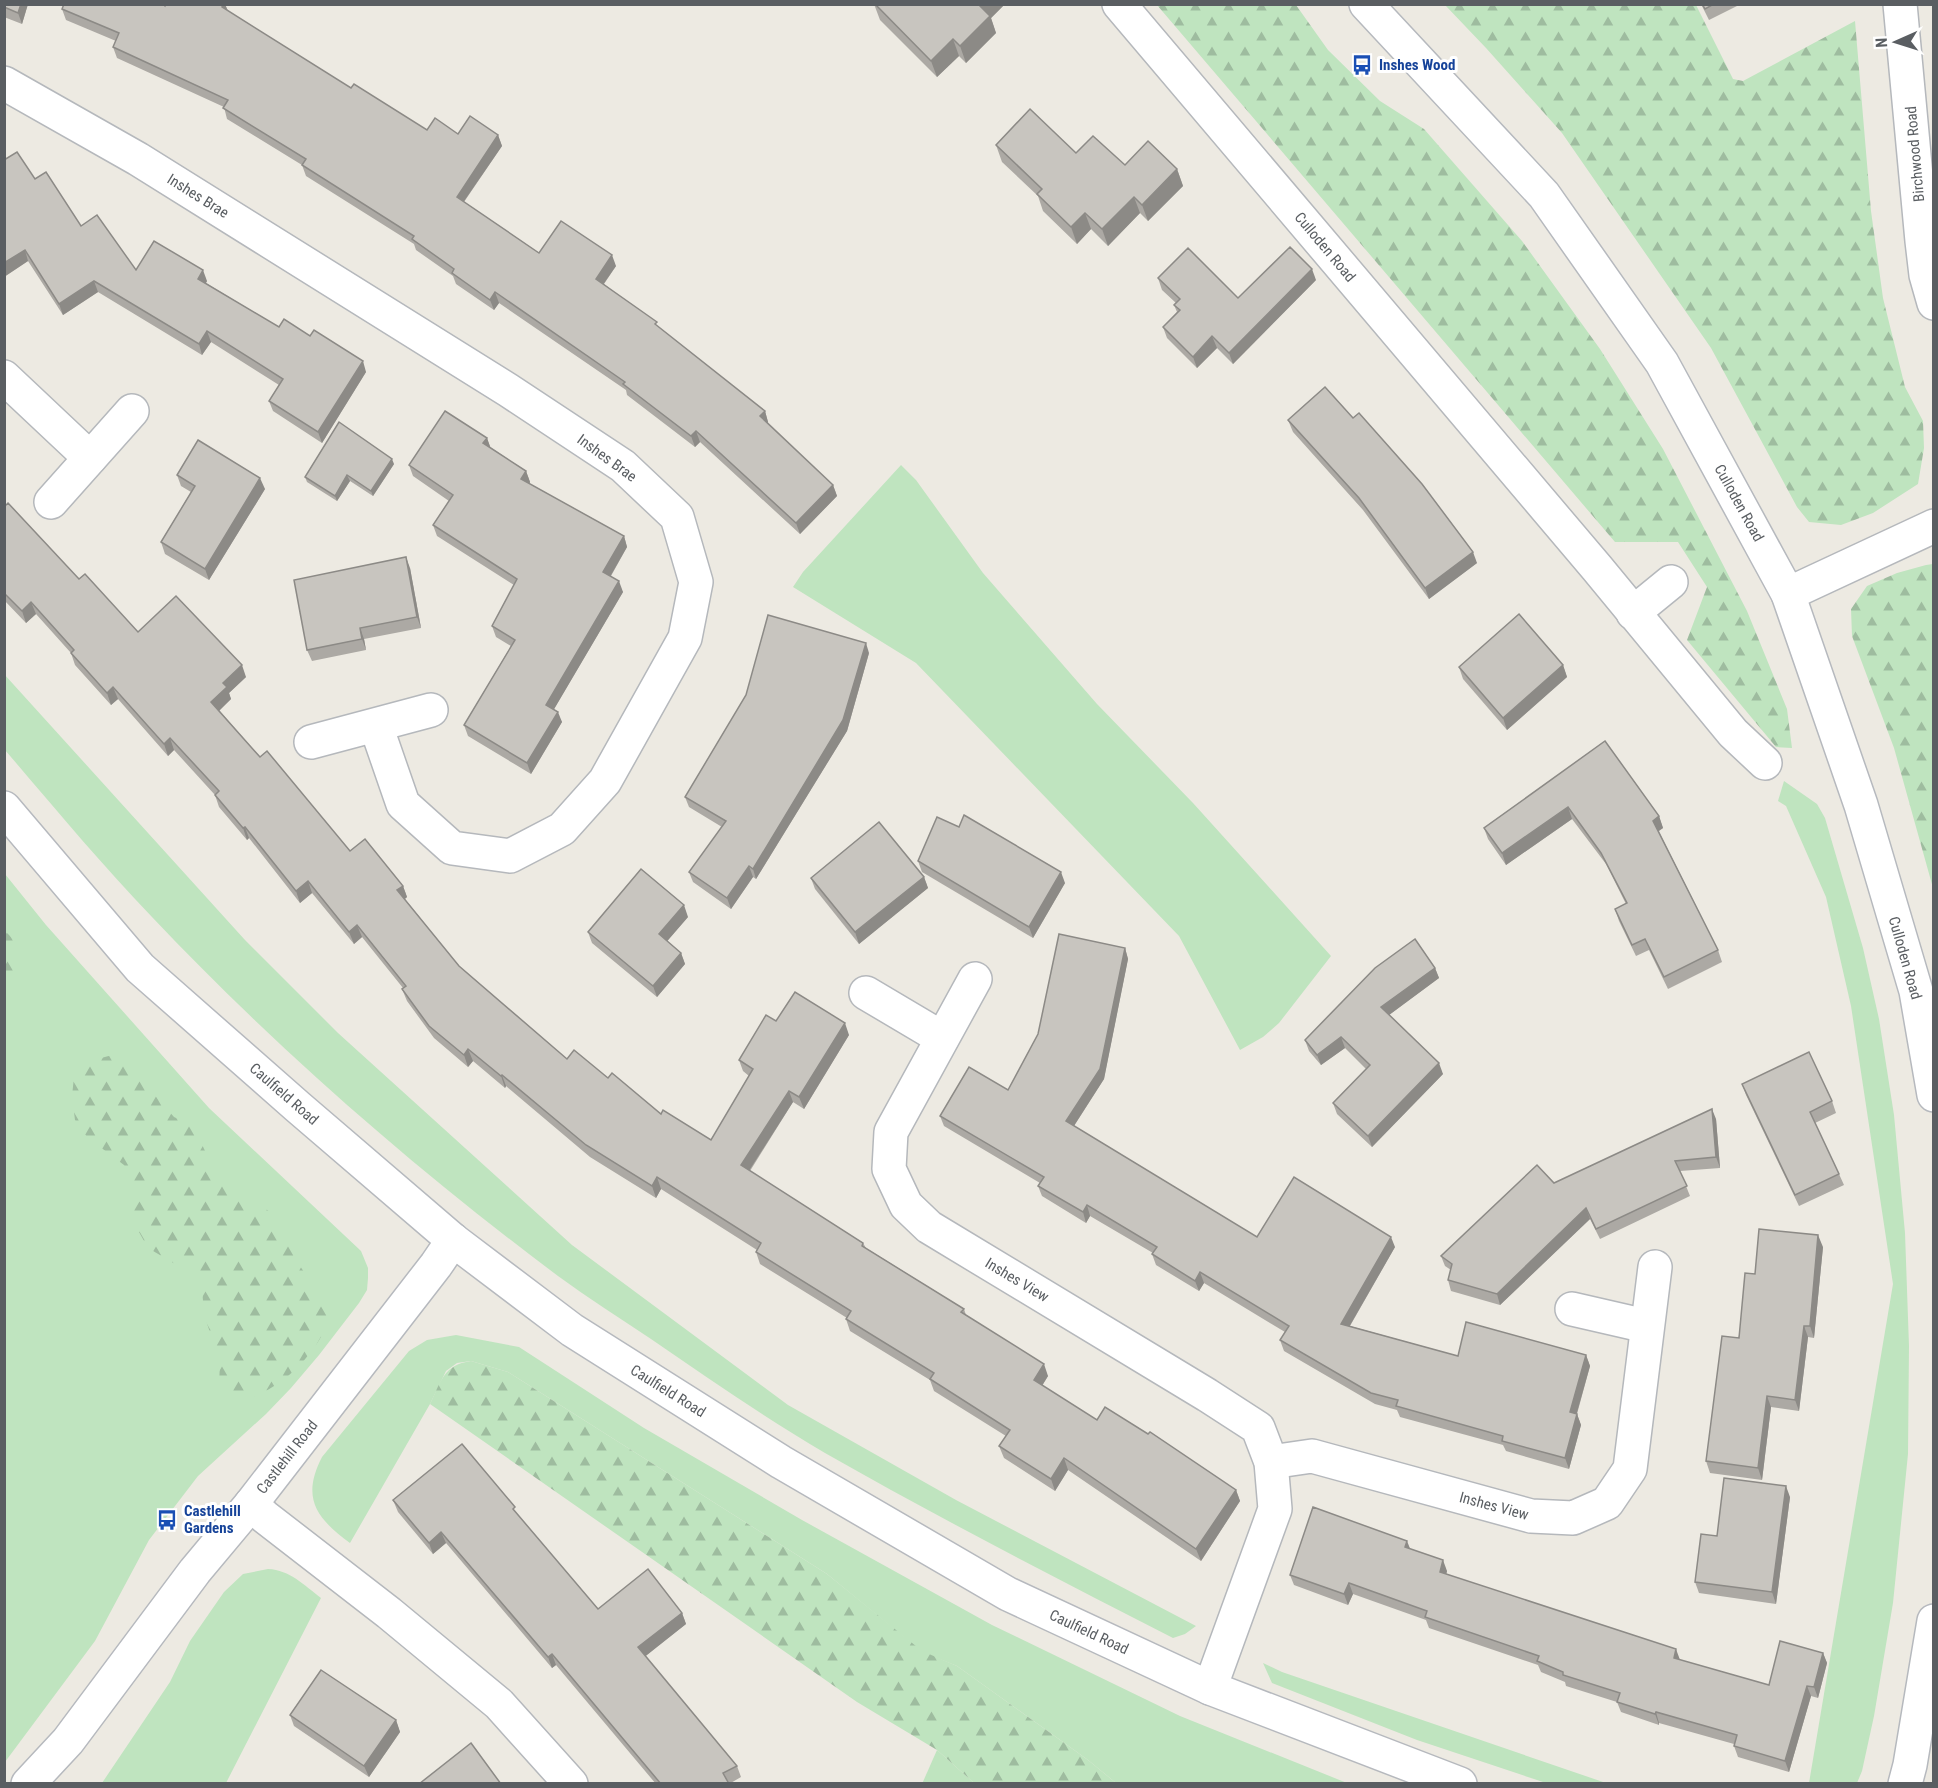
<svg xmlns="http://www.w3.org/2000/svg" width="1938" height="1788" font-family="'Roboto Condensed',sans-serif">
<style>
.green{fill:#bfe4bf}
.forest{fill:url(#forest-firs)}
.lines{fill:none;stroke-linecap:round;stroke-linejoin:round}
.street-casing{stroke:#b5b8bc;stroke-width:36}
.secondary-casing{stroke:#b6b9be;stroke-width:36}
.street{stroke:#fff;stroke-width:33}
.secondary{stroke:#fff;stroke-width:33}
.wall{fill:#aca9a4}
.shaded-wall{fill:#8c8a86}
.building{fill:#c8c5bf;stroke:#8c8a86;stroke-width:1.5}
.labels{text-anchor:middle;stroke-width:6;stroke-linejoin:round;paint-order:stroke}
.transit-label{font-size:15px;font-weight:bold;fill:#164399;stroke:#fff;text-anchor:start}
.street-label{font-size:15px;fill:#5a5e62;stroke:#fff}
</style>
<defs>
<pattern id="forest-firs" width="22" height="20" patternUnits="userSpaceOnUse" patternTransform="scale(1.5)"><rect width="22" height="20" fill="#bfe4bf"/><path d="M5 1l3.5 6h-7zM16 11l3.5 6h-7z" fill="#9ebc9f"/></pattern>
</defs>
<rect width="100%" height="100%" fill="#edeae2"/>
<!-- green -->
<g class="green">
<path d="M901 465 916 480 983 573 1097 704 1193 803 1331 956 1279 1023 1263 1037 1240 1050 1179 936 916 663 793 587 803 572Z"/>
<path d="M4 674 245 940 338 1033 572 1245 788 1405 956 1500 1196 1626 1185 1634 1173 1638C1056 1578 939 1518 825 1453 765 1418 708 1378 651 1339 620 1318 588 1298 558 1276 414 1168 276 1048 152 917 101 864 53 806 5 750Z"/>
<path d="M1784 781 1817 804 1825 818 1863 948 1879 1019 1894 1115 1905 1233 1909 1346 1908 1454 1893 1603 1874 1716 1862 1771 1857 1783H1809L1893 1284 1851 1006 1826 897 1786 806 1778 801Z"/>
<path d="M5 874 46 925 209 1108 361 1251 368 1268V1278L367 1290 359 1303 319 1355 291 1388 266 1414 198 1476 149 1540 95 1641 5 1762Z"/>
<path d="M456 1335 519 1347 644 1428 802 1520 992 1625 1180 1716 1347 1783H1116L1088 1760 957 1666 922 1652 827 1574 508 1372 471 1361 457 1363 446 1371 430 1404 350 1543C316 1518 301 1498 322 1457L409 1351 427 1340Z"/>
<path d="M268 1569C290 1570 304 1585 321 1598L226 1783H102L170 1682 190 1641 224 1592 243 1574Z"/>
<path d="M1263 1663 1282 1672 1606 1783H1546L1417 1740 1272 1683Z"/>
<path d="M937 1750 974 1783 922 1784Z"/>
</g>
<!-- forest -->
<g class="forest">
<path d="M1157 5H1296L1328 50 1380 101 1424 129 1522 241 1600 349 1663 449 1747 611 1787 709 1792 748 1776 747 1687 640 1707 587 1678 542H1615Z"/>
<path d="M1445 5H1696L1733 79 1743 81 1855 21 1871 211 1883 298 1905 387 1923 421 1924 448 1918 484 1873 513 1841 525 1809 522 1797 507 1711 348 1562 133 1486 48Z"/>
<path d="M1933 564H1934L1933 888 1894 748 1852 636 1851 609 1867 586 1897 573 1926 565Z"/>
<path d="M5 931 16 942V972L5 980Z"/>
<path d="M120 1053 141 1071 153 1093 174 1117 193 1126 207 1155 223 1179 246 1193 271 1213 285 1233 300 1266 329 1310C327 1319 325 1329 321 1337 301 1370 272 1394 234 1403L219 1387 220 1361 204 1315 202 1287 187 1271 148 1248 139 1232 133 1207V1184L124 1165 87 1137 75 1120 72 1096 74 1077 86 1062Z"/>
<path d="M471 1361 508 1372 827 1574 922 1651 957 1666 1088 1760 1116 1783H974L937 1750 857 1702 430 1404C441 1382 443 1365 471 1361Z"/>
</g>
<g class="lines">
<!-- street casing -->
<g class="street-casing">
<g id="street">
<path d="M1119 4 1597 568 1733 733 1765 763"/>
<path d="M1900 4 1922 241 1926 275 1934 303"/>
<path d="M4 83 138 159 508 390 623 466 677 517 696 582 685 638 605 781 562 829 510 856 452 848 403 804 376 726"/>
<path d="M4 377 90 458"/>
<path d="M51 502 132 411"/>
<path d="M1788 594 1934 526"/>
<path d="M1633 613 1671 582"/>
<path d="M311 742 431 710"/>
<path d="M975 979 891 1132 889 1169 906 1205 929 1227 1207 1395 1258 1428 1271 1462 1275 1509 1210 1688"/>
<path d="M866 993 942 1038"/>
<path d="M1572 1309 1646 1326"/>
<path d="M1271 1462 1312 1456 1531 1516 1573 1518 1607 1503 1630 1469 1655 1267"/>
<path d="M251 1504 265 1517 389 1613 499 1704 571 1784"/>
</g>
</g>
<!-- secondary casing -->
<g class="secondary-casing">
<g id="secondary">
<path d="M1366 4 1544 195 1662 363 1788 594 1861 805 1916 991 1934 1095"/>
<path d="M4 808 140 968 298 1107 453 1240 572 1330 781 1462 1008 1594 1210 1688 1460 1784"/>
<path d="M28 1784 68 1741 195 1571 251 1504 436 1265 453 1240"/>
<path d="M1905 1784 1910 1765 1934 1621"/>
</g>
</g>
<!-- street -->
<use href="#street" class="street"/>
<!-- secondary -->
<use href="#secondary" class="secondary"/>
</g>
<!-- wall -->
<g class="wall">
<path d="M4 4H28L22 24 4 17Z"/>
<path d="M225 4 228 11 351 88 427 130 458 134 498 135 502 146 464 202 539 253 616 266 604 284 765 411 768 422 767 423 833 485 837 496 800 534 700 442 695 447 627 395 626 390 499 303 494 310 456 284 453 276 416 250 414 244 306 176 302 165 227 119 224 107 117 58 113 47 116 41 66 20 62 9Z"/>
<path d="M874 4H1005L991 18 996 33 966 63 959 56 937 77 880 20Z"/>
<path d="M1701 4H1741L1709 20Z"/>
<path d="M996 145 1076 153 1125 165 1177 169 1183 186 1148 221 1140 213 1108 246 1091 229 1077 244 1043 211 1038 196 1002 162Z"/>
<path d="M4 160 35 179 81 226 136 270 207 281 206 283 279 327 366 372 322 443 273 411 269 401 279 385 211 342 202 355 98 292 63 315 28 261 4 277Z"/>
<path d="M1158 278 1238 298 1316 280 1233 364 1217 348 1197 368 1167 338 1163 327 1177 312 1174 305 1176 303 1162 290Z"/>
<path d="M1288 420 1477 563 1429 599 1363 510 1293 432Z"/>
<path d="M487 438 490 447 526 471 530 482V484L624 536 627 547 611 576 623 592 554 709 562 722 531 774 468 736 464 725 511 646 496 637 492 626 514 585 437 536 433 525 449 501 413 476 409 465Z"/>
<path d="M394 464 373 496 350 481 337 501 307 482 305 477Z"/>
<path d="M177 475 265 489 209 580 165 554 161 542 191 492 181 486Z"/>
<path d="M4 507 79 579 138 632 246 677 229 693 231 699 219 710 260 757 350 851 403 886 407 897 405 899 459 966 567 1059 608 1078 661 1114 711 1140 749 1076 743 1071 739 1060 776 1021 849 1035 804 1109 793 1102 750 1171 863 1243 866 1248 964 1309 966 1315 1048 1376 1042 1386 1097 1420 1236 1490 1240 1501 1201 1561 1068 1470 1055 1491 1004 1458 999 1446 1006 1436 934 1391 930 1380 850 1331 846 1319 847 1318 760 1264 756 1252 757 1250 661 1189 656 1198 590 1157 506 1086 505 1088 473 1061 468 1067 434 1038 407 1001 402 989 403 988 362 937 354 944 312 893 300 903 249 838 247 840 219 807 215 795 174 750 168 756 118 699 111 705 75 665 71 653 36 614 26 623 4 600Z"/>
<path d="M410 568 421 628 364 639 366 650 312 661 307 650Z"/>
<path d="M869 653 847 731 756 879 753 877 731 909 693 882 689 872 722 827 689 807 685 797Z"/>
<path d="M1563 665 1567 677 1507 730 1463 679 1459 667Z"/>
<path d="M1605 741 1659 816 1663 828 1659 831 1718 950 1722 962 1668 989 1649 950 1636 956 1619 921 1615 909 1626 904 1606 864 1572 819 1506 865 1488 839 1484 828Z"/>
<path d="M918 861 1065 883 1033 938 922 872Z"/>
<path d="M924 877 928 888 859 944 815 889 811 878Z"/>
<path d="M688 917 667 941 681 953 685 964 657 997 592 943 588 932Z"/>
<path d="M1125 948 1128 959 1104 1079 1074 1126 1257 1237 1395 1247 1350 1326 1458 1356 1586 1355 1590 1366 1577 1414 1581 1425 1569 1469 1506 1451 1503 1445 1400 1417 1397 1410 1375 1404 1284 1351 1280 1340 1285 1332 1204 1283 1199 1291 1156 1265 1152 1254 1153 1253 1090 1216 1086 1223 1042 1196 1038 1186 1040 1183 944 1126 940 1116 1008 1090Z"/>
<path d="M1435 968 1439 978 1389 1015 1443 1074 1372 1147 1337 1114 1333 1103 1366 1069 1345 1048 1321 1065 1309 1051 1305 1040Z"/>
<path d="M1742 1084 1832 1101 1836 1113 1815 1123 1839 1174 1844 1185 1799 1206 1746 1095Z"/>
<path d="M1716 1119 1720 1168 1680 1171 1690 1196 1600 1239 1590 1219 1500 1305 1451 1291 1448 1280 1451 1270 1445 1266 1441 1256 1554 1183Z"/>
<path d="M1823 1247 1814 1338 1808 1337 1799 1411 1771 1407 1762 1480 1710 1473 1706 1461 1755 1274Z"/>
<path d="M1790 1497 1776 1604 1699 1593 1695 1582 1717 1536Z"/>
<path d="M393 1500 518 1515 598 1609 682 1613 686 1624 645 1656 737 1766 741 1777 729 1784H656L556 1665 552 1668 446 1543 433 1554 398 1512Z"/>
<path d="M1411 1549 1447 1571 1446 1574 1680 1660 1769 1685 1823 1653 1827 1663 1818 1698 1811 1696 1789 1772 1738 1757 1734 1746V1744L1659 1723V1725L1621 1712 1617 1702 1566 1686 1565 1682 1541 1672 1538 1665 1429 1628 1426 1620 1353 1594 1348 1605 1294 1585 1290 1575Z"/>
<path d="M290 1715 396 1720 400 1732 369 1777 294 1726Z"/>
</g>
<!-- shaded-wall -->
<g class="shaded-wall">
<path d="M21 4H28L22 24 18 13Z"/>
<path d="M223 4H225L228 12 222 7Z"/>
<path d="M982 4H1005L991 18 996 33 966 63 960 46Z"/>
<path d="M953 39 959 56 937 77 931 61Z"/>
<path d="M498 135 502 146 460 207 457 197Z"/>
<path d="M1177 169 1183 186 1148 221 1142 205Z"/>
<path d="M1134 197 1140 213 1108 246 1102 229Z"/>
<path d="M1085 213 1091 229 1077 244 1071 227Z"/>
<path d="M25 250 28 261 4 277V263Z"/>
<path d="M612 255 616 266 600 289 596 279Z"/>
<path d="M1312 269 1316 280 1233 364 1229 353Z"/>
<path d="M203 270 207 281 202 289 198 279Z"/>
<path d="M94 281 98 292 63 315 59 304Z"/>
<path d="M495 292 499 303 494 310 490 300Z"/>
<path d="M207 331 211 342 202 355 199 344Z"/>
<path d="M1212 336 1217 348 1197 368 1193 357Z"/>
<path d="M363 361 366 372 322 443 318 432Z"/>
<path d="M765 411 768 422 764 427 760 416Z"/>
<path d="M696 431 700 442 695 447 691 436Z"/>
<path d="M487 438 491 449 483 443Z"/>
<path d="M392 459 394 464 373 496 371 491Z"/>
<path d="M526 471 530 482 525 490 521 479Z"/>
<path d="M347 475 350 481 337 501 335 496Z"/>
<path d="M260 478 265 489 209 580 205 569Z"/>
<path d="M833 485 837 496 800 534 796 523Z"/>
<path d="M624 536 627 547 607 582 603 572Z"/>
<path d="M1473 552 1477 563 1429 599 1425 588Z"/>
<path d="M406 557 410 568 421 628 417 617Z"/>
<path d="M619 581 623 592 550 716 546 705Z"/>
<path d="M31 602 36 614 26 623 22 611Z"/>
<path d="M360 628 364 639 366 650 362 639Z"/>
<path d="M866 643 869 653 847 731 756 879 753 869Z"/>
<path d="M242 665 246 677 229 693 231 699 216 714 211 702 223 683Z"/>
<path d="M1563 665 1567 677 1507 730 1503 718Z"/>
<path d="M113 687 118 699 111 705 107 693Z"/>
<path d="M558 712 562 722 531 774 527 763Z"/>
<path d="M170 738 174 750 168 756 164 744Z"/>
<path d="M1568 807 1572 819 1506 865 1502 853Z"/>
<path d="M1659 816 1663 828 1657 832 1653 821Z"/>
<path d="M245 827 249 838 247 840 243 828Z"/>
<path d="M749 866 753 877 731 909 727 898Z"/>
<path d="M1061 872 1065 883 1033 938 1029 927Z"/>
<path d="M924 877 928 888 859 944 855 932Z"/>
<path d="M308 881 312 893 300 903 296 891Z"/>
<path d="M403 886 407 897 401 902 397 890Z"/>
<path d="M684 905 688 917 663 946 659 934Z"/>
<path d="M357 925 362 937 354 944 349 932Z"/>
<path d="M1125 948 1128 959 1104 1079 1070 1132 1066 1121Z"/>
<path d="M681 953 685 964 657 997 653 986Z"/>
<path d="M1435 968 1439 978 1385 1018 1381 1007Z"/>
<path d="M845 1023 849 1035 804 1109 799 1097Z"/>
<path d="M1341 1037 1345 1048 1321 1065 1317 1055Z"/>
<path d="M468 1049 473 1061 468 1067 464 1055Z"/>
<path d="M1439 1063 1443 1074 1372 1147 1368 1136Z"/>
<path d="M502 1075 506 1086 505 1088 501 1076Z"/>
<path d="M789 1091 793 1102 745 1177 741 1165Z"/>
<path d="M1712 1109 1716 1119 1720 1168 1716 1157Z"/>
<path d="M657 1177 661 1189 656 1198 652 1186Z"/>
<path d="M1087 1205 1090 1216 1086 1223 1083 1212Z"/>
<path d="M1586 1208 1590 1219 1500 1305 1497 1294Z"/>
<path d="M1818 1235 1823 1247 1814 1338 1810 1326Z"/>
<path d="M1391 1237 1395 1247 1345 1334 1341 1324Z"/>
<path d="M1200 1272 1204 1283 1199 1291 1195 1281Z"/>
<path d="M1804 1326 1808 1337 1799 1411 1795 1400Z"/>
<path d="M1586 1355 1590 1366 1574 1423 1570 1412Z"/>
<path d="M1044 1364 1048 1376 1038 1392 1034 1380Z"/>
<path d="M1767 1396 1771 1407 1762 1480 1758 1468Z"/>
<path d="M1577 1414 1581 1425 1569 1469 1565 1458Z"/>
<path d="M1064 1458 1068 1470 1055 1491 1051 1479Z"/>
<path d="M1786 1486 1790 1497 1776 1604 1772 1592Z"/>
<path d="M1236 1490 1240 1501 1201 1561 1196 1549Z"/>
<path d="M441 1532 446 1543 433 1554 429 1543Z"/>
<path d="M1407 1541 1411 1551 1405 1547Z"/>
<path d="M1443 1560 1447 1571 1444 1583 1440 1572Z"/>
<path d="M1349 1583 1353 1594 1348 1605 1344 1594Z"/>
<path d="M682 1613 686 1624 642 1659 638 1647Z"/>
<path d="M1676 1649 1680 1660 1674 1658Z"/>
<path d="M1823 1653 1827 1663 1818 1698 1814 1687Z"/>
<path d="M552 1654 556 1665 552 1668 548 1657Z"/>
<path d="M1807 1686 1811 1696 1789 1772 1785 1761Z"/>
<path d="M1656 1712 1659 1723V1725L1655 1714Z"/>
<path d="M396 1720 400 1732 369 1777 364 1766Z"/>
</g>
<!-- building -->
<g class="building">
<path d="M4 4H21L18 13 4 7Z"/>
<path d="M64 4H163L165 6 166 4H223L222 7 351 88 354 84 427 130 435 118 458 134 470 116 498 135 457 197 539 253 561 221 612 255 596 279 657 322 655 324 765 411 760 416 833 485 796 523 696 431 691 436 623 384 625 382 495 292 490 300 452 273 454 269 412 239 414 236 302 165 306 159 223 108 228 100 113 47 119 33 62 9Z"/>
<path d="M875 4H982L980 6 990 16 960 46 953 39 931 61Z"/>
<path d="M1702 4H1714L1705 9Z"/>
<path d="M1030 109 1076 153 1093 136 1125 165 1148 141 1177 169 1142 205 1134 197 1102 229 1085 213 1071 227 1037 194 1042 189 996 145Z"/>
<path d="M17 152 35 179 46 172 81 226 97 215 136 270 154 241 203 270 198 279 279 327 284 319 310 336 314 330 363 361 318 432 269 401 283 379 207 331 199 344 94 281 59 304 25 250 4 263V160Z"/>
<path d="M1290 247 1312 269 1229 353 1212 336 1193 357 1163 327 1180 310 1174 305 1180 299 1158 278 1188 248 1238 298Z"/>
<path d="M1325 387 1353 418 1359 413 1422 484 1473 552 1425 588 1359 498 1288 420Z"/>
<path d="M445 411 487 438 483 443 526 471 521 479 624 536 603 572 619 581 546 705 558 712 527 763 464 725 515 640 492 626 517 579 433 525 453 495 409 465Z"/>
<path d="M339 422 392 459 371 491 347 475 335 496 305 477Z"/>
<path d="M198 440 260 478 205 569 161 542 195 486 177 475Z"/>
<path d="M8 503 79 579 85 574 138 632 176 596 242 665 223 683 227 687 211 702 260 757 267 751 350 851 365 839 403 886 397 890 459 966 567 1059 574 1050 608 1078 612 1073 661 1114 663 1110 711 1140 753 1069 739 1060 766 1015 776 1021 795 992 845 1023 799 1097 789 1091 741 1165 863 1243 862 1246 964 1309 961 1312 1044 1364 1034 1380 1097 1420 1105 1407 1148 1434 1150 1432 1236 1490 1196 1549 1064 1458 1051 1479 999 1446 1010 1430 930 1379 934 1373 846 1319 851 1311 756 1252 761 1243 657 1177 652 1186 586 1145 502 1075 501 1076 468 1049 464 1055 429 1026 402 989 406 986 357 925 349 932 308 881 296 891 245 827 243 828 215 795 219 791 170 738 164 744 113 687 107 693 71 653 74 650 31 602 22 611 4 593V507Z"/>
<path d="M406 557 417 617 360 628 362 639 307 650 294 580Z"/>
<path d="M1519 614 1563 665 1503 718 1459 667Z"/>
<path d="M768 615 866 643 843 720 753 869 749 866 727 898 689 872 726 821 685 797 746 695Z"/>
<path d="M1605 741 1659 816 1653 821 1718 950 1664 977 1645 939 1632 945 1615 909 1627 903 1601 853 1568 807 1502 853 1484 828Z"/>
<path d="M964 815 1061 872 1029 927 918 861 937 817 959 827Z"/>
<path d="M879 822 924 877 855 932 811 878Z"/>
<path d="M641 869 684 905 659 934 681 953 653 986 588 932Z"/>
<path d="M1059 934 1125 948 1100 1069 1066 1121 1257 1237 1294 1177 1391 1237 1341 1324 1458 1356 1466 1322 1586 1355 1570 1412 1577 1414 1565 1458 1502 1441 1503 1436 1396 1406 1398 1400 1371 1393 1280 1340 1289 1326 1200 1272 1195 1281 1152 1254 1157 1247 1087 1205 1083 1212 1038 1186 1044 1177 940 1116 969 1067 1008 1090 1038 1034Z"/>
<path d="M1415 939 1435 968 1381 1007 1439 1063 1368 1136 1333 1103 1370 1065 1341 1037 1317 1055 1305 1040 1375 968Z"/>
<path d="M1809 1052 1832 1101 1810 1112 1839 1174 1795 1195 1742 1084Z"/>
<path d="M1712 1109 1716 1157 1675 1161 1687 1186 1596 1229 1586 1208 1497 1294 1448 1280 1452 1264 1441 1256 1537 1165 1554 1183Z"/>
<path d="M1759 1229 1818 1235 1810 1326H1804L1795 1400 1767 1396 1758 1468 1706 1461 1722 1336 1739 1338 1745 1273 1755 1274Z"/>
<path d="M462 1444 515 1507 513 1509 598 1609 648 1569 682 1613 638 1647 737 1766 723 1773 729 1784H661L552 1654 548 1657 441 1532 429 1543 393 1500Z"/>
<path d="M1724 1478 1786 1486 1772 1592 1695 1582 1701 1534 1717 1536Z"/>
<path d="M1313 1507 1407 1541 1405 1547 1443 1560 1440 1572 1676 1649 1674 1658 1769 1685 1780 1641 1823 1653 1814 1687 1807 1686 1785 1761 1734 1746 1737 1735 1656 1712 1655 1714 1617 1702 1620 1693 1563 1675V1672L1537 1661 1539 1656 1425 1617 1427 1611 1349 1583 1344 1594 1290 1575Z"/>
<path d="M321 1670 396 1720 364 1766 290 1715Z"/>
<path d="M471 1743 501 1784H419Z"/>
</g>
<!-- icons -->
<defs>
<g id="bus-bare" transform="scale(1.62)"><path d="M-5-6H5V4H4V6H2V4H-2V6H-4V4H-5ZM-3.5-4V0h7V-4ZM-3.5 1.2v1.5H-2V1.2ZM2 1.2v1.5H3.5V1.2Z" fill="#1a4fb4" stroke="#fff" stroke-width="2.5" paint-order="stroke"/></g>
</defs>
<g fill-rule="evenodd">
<use href="#bus-bare" x="1362" y="65"/>
<use href="#bus-bare" x="167" y="1520"/>
</g>
<g class="labels">
<!-- transit labels -->
<g class="transit-label">
<text x="1379" y="70">Inshes Wood</text>
<text x="184" y="1516">Castlehill<tspan x="184" dy="17">Gardens</tspan></text>
</g>
<!-- street labels -->
<g class="street-label">
<text transform="translate(1915 154) rotate(-95)" y="5">Birchwood Road</text>
<text transform="translate(198 196) rotate(32)" y="5">Inshes Brae</text>
<text transform="translate(1325 247) rotate(50)" y="5">Culloden Road</text>
<text transform="translate(607 458) rotate(36)" y="5">Inshes Brae</text>
<text transform="translate(1739 503) rotate(61)" y="5">Culloden Road</text>
<text transform="translate(1905 958) rotate(74)" y="5">Culloden Road</text>
<text transform="translate(284 1094) rotate(41)" y="5">Caulfield Road</text>
<text transform="translate(1017 1280) rotate(31)" y="5">Inshes View</text>
<text transform="translate(668 1391) rotate(32)" y="5">Caulfield Road</text>
<text transform="translate(287 1457) rotate(-52)" y="5">Castlehill Road</text>
<text transform="translate(1494 1506) rotate(15)" y="5">Inshes View</text>
<text transform="translate(1089 1632) rotate(25)" y="5">Caulfield Road</text>
</g>
</g>
<!-- border -->
<rect width="1938" height="1788" fill="none" stroke="#5a5e62" stroke-width="12"/>
<!-- north arrow -->
<g transform="translate(1896 42) rotate(267)" stroke="#ffffff" stroke-width="4.5" paint-order="stroke">
<path d="M0-4.5L10 22L0 15L-10 22Z" fill="#5a5e62"/>
<text y="-9" font-size="16" font-weight="bold" text-anchor="middle" fill="#5a5e62">N</text>
</g>
</svg>
